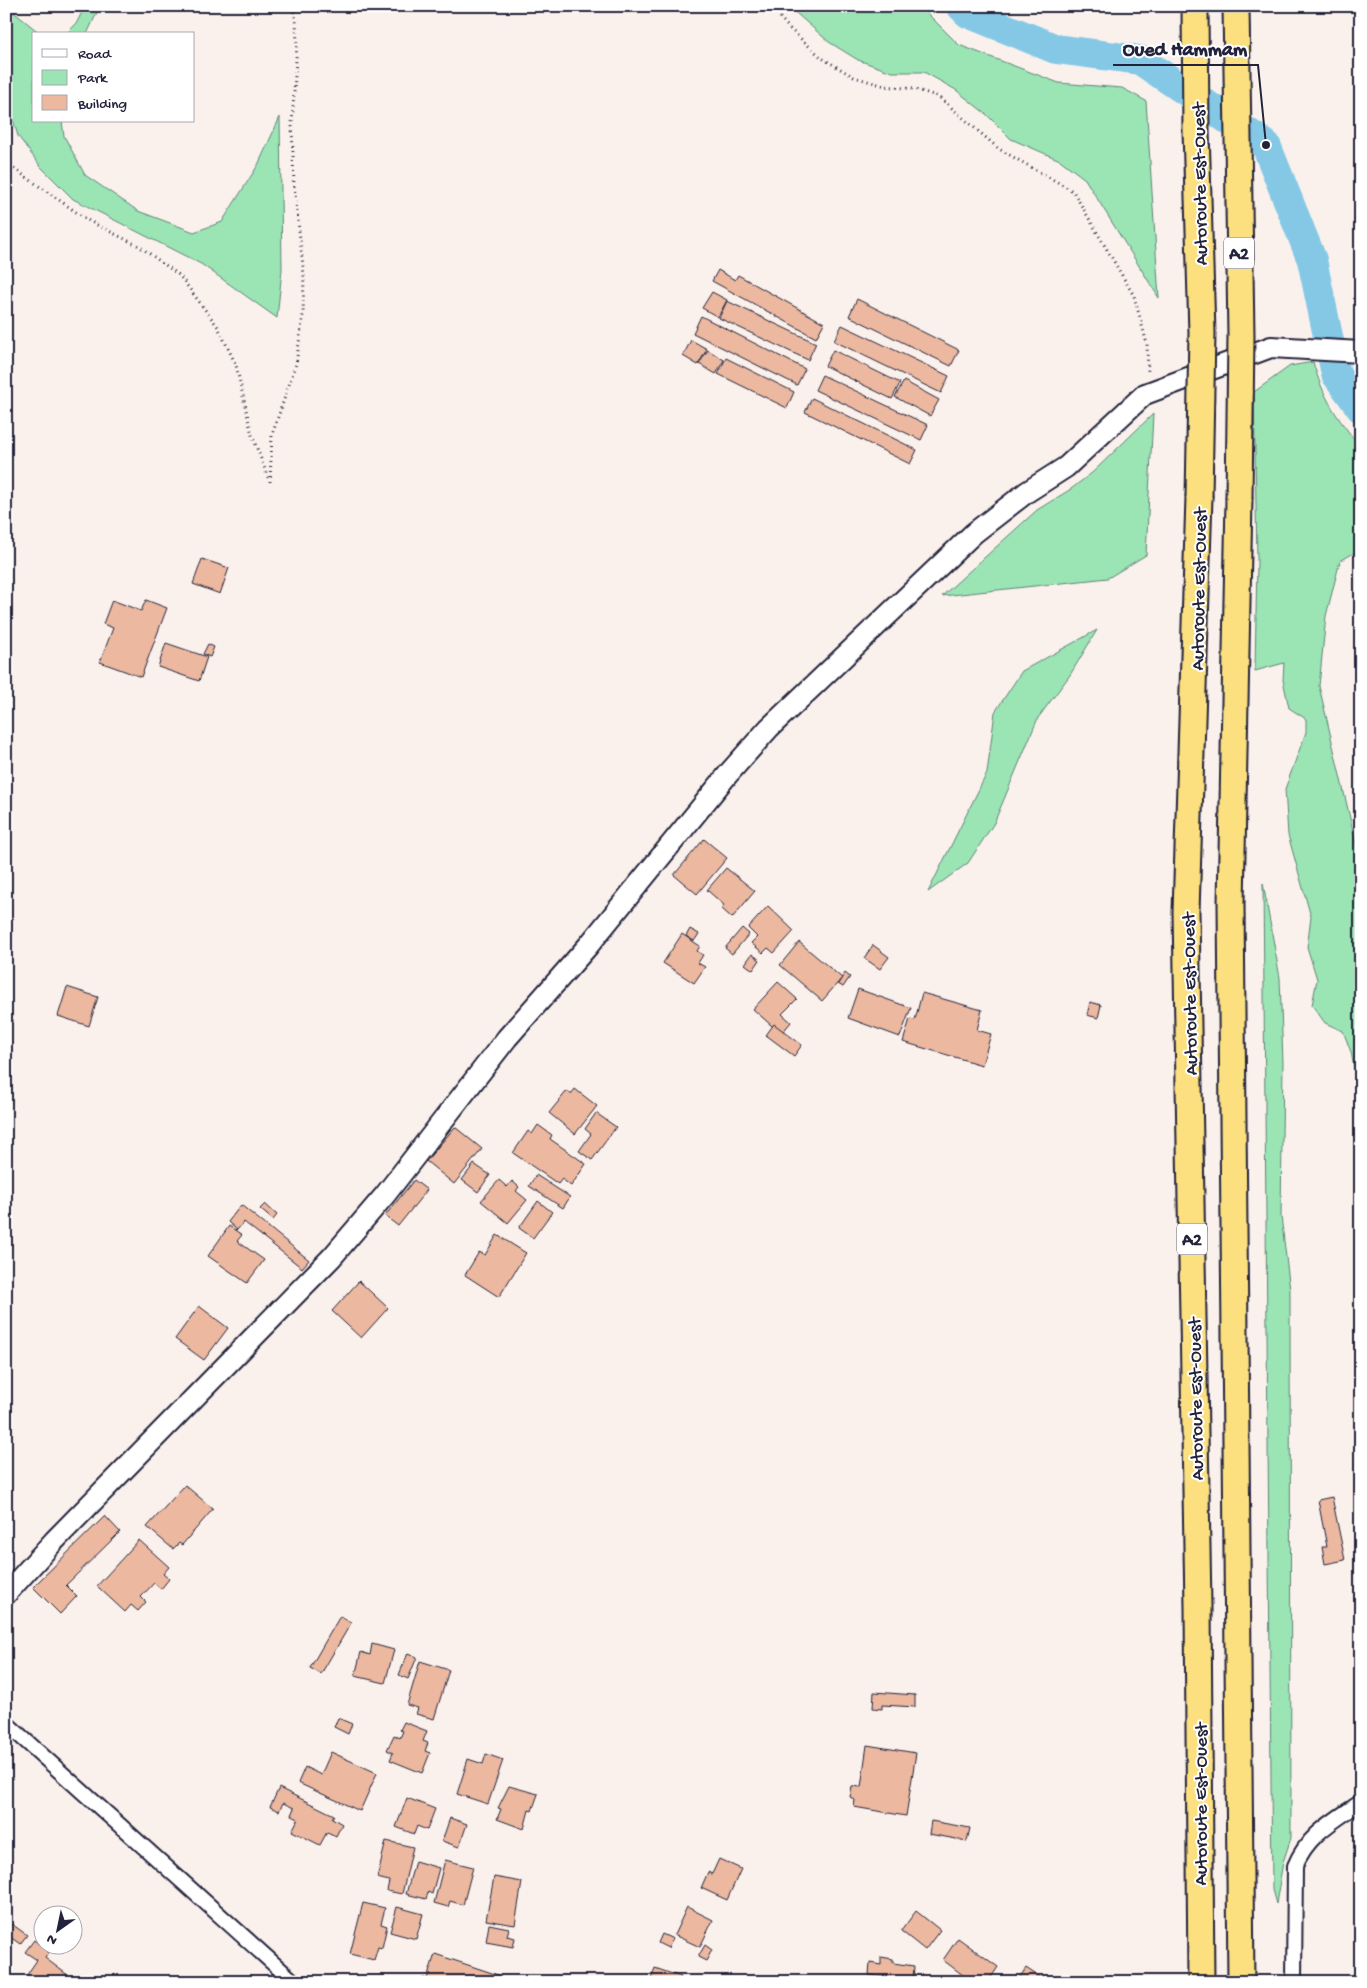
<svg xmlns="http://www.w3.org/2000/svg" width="1367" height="1988" font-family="'Gochi Hand',sans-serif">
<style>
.green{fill:#9be4b4;stroke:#5e8378}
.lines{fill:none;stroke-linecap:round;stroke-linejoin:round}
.river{stroke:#85c8e6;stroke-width:30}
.building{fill:#ecb89f;stroke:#22223b}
.street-casing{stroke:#22223b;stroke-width:18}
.secondary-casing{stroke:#22223b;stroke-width:24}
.highway-casing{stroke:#22223b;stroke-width:29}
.path{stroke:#22223b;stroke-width:3;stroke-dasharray:1 4;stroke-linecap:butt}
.street{stroke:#fff;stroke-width:14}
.secondary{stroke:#fff;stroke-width:20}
.highway{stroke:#fce080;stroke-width:25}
.highway-bridge-casing{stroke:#22223b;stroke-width:29;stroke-linecap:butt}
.highway-bridge{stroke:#fce080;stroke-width:25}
.labels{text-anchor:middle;stroke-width:4;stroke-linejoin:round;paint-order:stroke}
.shield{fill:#fff;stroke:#646476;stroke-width:1}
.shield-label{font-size:18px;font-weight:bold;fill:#22223b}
.street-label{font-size:19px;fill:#22223b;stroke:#fff}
.leader{fill:none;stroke:#22223b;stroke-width:2}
.callout-dot{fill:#22223b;stroke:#fff;stroke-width:2}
.callout-label{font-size:20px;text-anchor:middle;font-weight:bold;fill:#22223b;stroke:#fff;stroke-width:4;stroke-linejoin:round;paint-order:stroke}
</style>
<rect width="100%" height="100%" fill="#fbf1ec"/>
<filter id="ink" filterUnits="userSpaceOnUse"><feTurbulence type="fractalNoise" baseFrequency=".02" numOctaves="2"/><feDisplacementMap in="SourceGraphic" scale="10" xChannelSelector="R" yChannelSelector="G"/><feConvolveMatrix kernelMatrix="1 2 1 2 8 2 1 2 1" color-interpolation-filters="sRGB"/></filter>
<g filter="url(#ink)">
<!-- green -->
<g class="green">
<path d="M6 6 41 34H34V121H62L64 136 85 175 138 211 194 232 222 222 258 165 280 117 282 270 277 318 201 264 73 199 41 167 18 136 6 97Z"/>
<path d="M85 6H100L87 34H66L76 24Z"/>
<path d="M788 6H920L959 45 1059 83 1122 88 1146 101 1159 298 1085 179 1060 160 1011 139 986 114 956 90 924 72H892L858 60 829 42Z"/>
<path d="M1313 362C1323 397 1337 419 1361 447V549L1340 561 1326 616 1319 686 1361 865V1105L1351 1052 1343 1031 1325 1023 1312 1005 1317 979 1307 947 1311 917 1288 835 1285 789 1306 732V719L1289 708 1283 680 1284 663 1255 671 1257 560 1254 392 1290 366Z"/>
<path d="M1153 414 1146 555 1108 578 942 596 1037 510 1071 489 1093 472Z"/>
<path d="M1097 630 1070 675 1038 718 994 823 968 863 928 892 987 773 995 712 1022 671Z"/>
<path d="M1263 883 1280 978 1283 1063 1281 1216 1290 1290 1291 1838 1283 1862 1276 1904 1272 1890Z"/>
</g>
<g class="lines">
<!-- river -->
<path class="river" d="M961 6 968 13 1056 49 1140 60 1266 145 1312 260 1336 374 1361 408"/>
</g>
<!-- building -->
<g class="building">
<path d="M718 270 735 280 738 275 824 323 816 338 712 281Z"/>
<path d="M712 292 727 300 718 317 702 308Z"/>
<path d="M857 299 959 350 951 366 849 316Z"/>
<path d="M727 301 816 343 808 360 719 318Z"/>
<path d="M701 316 805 369 797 385 693 333Z"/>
<path d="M842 325 949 376 941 393 834 341Z"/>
<path d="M691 340 707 349 698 365 683 356Z"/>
<path d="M708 350 724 360 716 374 699 364Z"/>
<path d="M833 350 900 383 892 399 825 366Z"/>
<path d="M726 358 794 392 787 408 718 374Z"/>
<path d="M822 375 928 425 921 440 815 390Z"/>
<path d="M904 381 939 400 930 416 895 397Z"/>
<path d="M812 398 917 450 910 464 805 412Z"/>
<path d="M202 559 229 568 220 594 193 584Z"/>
<path d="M112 600 141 611 146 600 167 608 141 677 100 662 113 628 103 624Z"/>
<path d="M166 643 207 657 199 681 158 667Z"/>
<path d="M208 644 214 647 210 657 203 654Z"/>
<path d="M704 839 727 858 697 894 674 875Z"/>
<path d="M726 868 755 891 732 918 721 908 724 905 707 890Z"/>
<path d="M768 906 794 931 774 953 768 948 763 953 751 943 757 937 748 928Z"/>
<path d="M742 928 749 934 732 954 725 948Z"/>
<path d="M690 929 699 934 694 941 686 936Z"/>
<path d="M682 934 700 946 697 951 703 955 698 963 705 967 694 983 663 963Z"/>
<path d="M799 942 842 978 822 1001 780 965Z"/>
<path d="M873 945 889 957 880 969 864 958Z"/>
<path d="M752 954 760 960 753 970 745 964Z"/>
<path d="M845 973 850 977 843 987 838 984Z"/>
<path d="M778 982 797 999 782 1014 791 1022 781 1034 753 1009Z"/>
<path d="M67 987 98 997 89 1026 58 1016Z"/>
<path d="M858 989 911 1008 900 1037 848 1018Z"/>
<path d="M922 993 982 1010 977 1030 991 1034 982 1065 903 1042 910 1019 915 1020Z"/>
<path d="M1090 1002 1101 1005 1098 1018 1087 1015Z"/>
<path d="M774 1024 802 1045 794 1056 766 1035Z"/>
<path d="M575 1089 597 1106 575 1134 549 1113 567 1091 571 1094Z"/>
<path d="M596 1113 616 1127 592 1160 579 1151 591 1134 585 1129Z"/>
<path d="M538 1125 552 1135 550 1139 586 1164 571 1186 562 1179 558 1184 513 1153 528 1131 532 1134Z"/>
<path d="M455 1127 482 1149 454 1184 426 1161Z"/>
<path d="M474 1164 490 1175 478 1192 462 1180Z"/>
<path d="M536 1175 570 1197 563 1208 529 1186Z"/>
<path d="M414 1180 427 1190 398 1226 385 1216Z"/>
<path d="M499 1180 507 1187 512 1181 519 1187 516 1191 527 1200 508 1223 481 1201Z"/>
<path d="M538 1201 552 1212 533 1238 519 1228Z"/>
<path d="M265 1204 277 1215 273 1220 260 1209Z"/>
<path d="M241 1205 309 1260 302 1268 244 1222 237 1230 228 1222Z"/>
<path d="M229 1226 242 1235 237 1241 264 1260 247 1283 208 1256Z"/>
<path d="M497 1235 526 1253 499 1297 465 1275 479 1252 485 1255Z"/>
<path d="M359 1281 388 1308 361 1338 332 1311Z"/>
<path d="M199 1306 228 1328 204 1360 175 1339Z"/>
<path d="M185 1485 213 1509 182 1545 179 1543 173 1549 147 1527Z"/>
<path d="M1332 1497 1345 1560 1325 1564 1322 1547H1327L1318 1500Z"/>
<path d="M105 1516 120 1532 66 1585 77 1596 60 1614 33 1587Z"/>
<path d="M139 1540 169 1567 163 1574 169 1579 161 1589 154 1583 141 1597 146 1602 138 1611 131 1605 125 1612 97 1586Z"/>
<path d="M340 1616 351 1623 321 1674 310 1668Z"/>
<path d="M372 1644 394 1650 385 1683 355 1676 361 1652 370 1655Z"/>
<path d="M408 1653 417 1657 408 1679 399 1675Z"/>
<path d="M420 1661 449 1670 434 1719 416 1714 418 1708 407 1705Z"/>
<path d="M874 1692 915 1695V1707L882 1705V1709L873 1708Z"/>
<path d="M338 1718 352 1724 348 1734 334 1727Z"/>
<path d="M404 1722 427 1731 423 1741 428 1743 425 1751 430 1753 422 1773 390 1760 393 1753 387 1750 394 1735 400 1738 403 1731 400 1730Z"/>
<path d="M867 1745 916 1753 906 1816 854 1807 855 1800 850 1797 852 1786 861 1787Z"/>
<path d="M331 1752 377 1773 360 1811 298 1783 305 1767 321 1775Z"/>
<path d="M486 1754 503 1760 488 1804 457 1794 468 1759 483 1764Z"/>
<path d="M509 1786 538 1794 532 1811 529 1810 524 1829 497 1819 501 1809 498 1808Z"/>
<path d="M279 1788 334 1815 332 1818 342 1824 336 1836 327 1832 320 1845 292 1831 298 1819 291 1815 294 1808 283 1803 279 1811 270 1807Z"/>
<path d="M407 1798 435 1809 427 1830 417 1826 414 1834 396 1827Z"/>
<path d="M450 1818 467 1824 459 1847 442 1841Z"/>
<path d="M931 1821 970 1828 967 1841 929 1834Z"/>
<path d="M386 1841 413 1847 402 1894 387 1891 389 1881 377 1878Z"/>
<path d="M719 1859 741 1869 727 1900 701 1888 708 1872 712 1874Z"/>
<path d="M445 1860 473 1867 463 1905 450 1901 448 1907 434 1903Z"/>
<path d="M415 1861 439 1868 432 1894 428 1892 426 1899 406 1894Z"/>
<path d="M494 1877 522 1882 515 1925 486 1920Z"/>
<path d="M363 1903 385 1908 381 1924 387 1926 382 1948 378 1947 374 1960 350 1954Z"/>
<path d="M397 1907 423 1914 416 1939 390 1932Z"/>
<path d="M687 1907 713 1920 700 1947 674 1935Z"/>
<path d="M916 1911 940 1930 925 1950 901 1931Z"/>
<path d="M6 1920 27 1935 20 1944 6 1934Z"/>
<path d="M489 1924 509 1928 507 1936 515 1938 513 1947 486 1942Z"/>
<path d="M662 1934 673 1939 668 1948 658 1943Z"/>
<path d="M958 1938 998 1967 988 1982H972L943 1960Z"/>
<path d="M34 1940 49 1952 45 1958 77 1982H22L37 1960 25 1952Z"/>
<path d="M705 1945 712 1950 706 1961 698 1957Z"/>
<path d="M435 1954 501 1976 499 1982H422L423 1978 427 1979Z"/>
<path d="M881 1957 893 1959V1963L914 1966 913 1980 869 1975 870 1963 881 1965Z"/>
<path d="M655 1968 681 1977 679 1982H650Z"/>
<path d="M1026 1968 1047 1982H1021L1018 1980Z"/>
<path d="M6 1973 16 1979 15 1982H6Z"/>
</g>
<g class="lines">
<!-- street casing -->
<g class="street-casing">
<g id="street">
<path d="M6 1723 294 1982"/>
<path d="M1294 1982 1295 1866C1308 1834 1334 1821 1361 1802"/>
</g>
</g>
<!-- secondary casing -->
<g class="secondary-casing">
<path id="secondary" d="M6 1594 54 1541 332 1257 385 1195 507 1038 588 946 729 773 769 728 974 533 1027 492 1066 467 1145 394 1271 347 1361 352"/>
</g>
<!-- highway casing -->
<g class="highway-casing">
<g id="highway">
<path d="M1199 497 1186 912 1198 1606 1201 1982"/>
<path d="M1239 499 1231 904 1241 1982"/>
</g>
</g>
<!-- path -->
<g class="path">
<path d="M770 6 789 28 822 58 854 77 885 86 915 89 939 97 999 149 1073 191 1134 296 1147 344 1148 374"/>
<path d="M6 163 89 221 139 246 179 275 218 327 236 365 252 435 269 480"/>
<path d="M270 482 272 435 296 364 303 315 304 275 294 185 292 125 297 43 296 20 292 6"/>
</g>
<!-- street -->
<use href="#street" class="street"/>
<!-- secondary -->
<use href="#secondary" class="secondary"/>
<!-- highway -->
<use href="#highway" class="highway"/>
<!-- highway-bridge casing -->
<g class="highway-bridge-casing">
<g id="highway-bridge">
<path d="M1195 6 1196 130 1202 333 1199 497"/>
<path d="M1236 6 1241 336 1239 499"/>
</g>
</g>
<!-- highway-bridge -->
<use href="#highway-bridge" class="highway-bridge"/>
</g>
</g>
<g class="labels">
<!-- shield labels -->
<g class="shield">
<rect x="1224" y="237.5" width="30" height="31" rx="4"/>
<rect x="1177" y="1223.5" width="30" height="31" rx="4"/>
</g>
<g class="shield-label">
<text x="1239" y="259">A2</text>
<text x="1192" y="1245">A2</text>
</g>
<!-- street labels -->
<g class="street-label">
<text transform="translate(1198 184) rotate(-91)" y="7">Autoroute Est-Ouest</text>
<text transform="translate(1197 589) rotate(-89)" y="7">Autoroute Est-Ouest</text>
<text transform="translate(1188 994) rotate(-91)" y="7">Autoroute Est-Ouest</text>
<text transform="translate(1194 1399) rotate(-91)" y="7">Autoroute Est-Ouest</text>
<text transform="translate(1199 1804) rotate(-90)" y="7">Autoroute Est-Ouest</text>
</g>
</g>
<!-- callouts -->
<path class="leader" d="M1266 145L1258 65H1113"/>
<circle class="callout-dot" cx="1266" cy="145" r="5"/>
<g class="callout-label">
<text x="1185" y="55">Oued Hammam</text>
</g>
<!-- margin -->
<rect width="1367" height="1988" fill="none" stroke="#fff" stroke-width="25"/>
<rect x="12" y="12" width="1342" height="1963" fill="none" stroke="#22223b" stroke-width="2" filter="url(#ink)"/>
<!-- legend -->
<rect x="32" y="32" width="162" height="90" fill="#ffffff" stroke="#a7a7b1"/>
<rect x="42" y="49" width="25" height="8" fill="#ffffff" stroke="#a7a7b1"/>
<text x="78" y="58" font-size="15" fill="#22223b">Road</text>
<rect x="42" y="70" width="25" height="15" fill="#9be4b4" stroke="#a7a7b1"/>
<text x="78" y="82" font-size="15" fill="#22223b">Park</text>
<rect x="42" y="95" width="25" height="15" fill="#ecb89f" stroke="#a7a7b1"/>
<text x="78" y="108" font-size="15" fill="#22223b">Building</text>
<!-- north arrow -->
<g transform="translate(58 1930) rotate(213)"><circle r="24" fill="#ffffff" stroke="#a7a7b1"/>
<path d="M0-4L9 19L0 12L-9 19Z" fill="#22223b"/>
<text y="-8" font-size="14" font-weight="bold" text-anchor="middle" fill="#22223b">N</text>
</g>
</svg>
